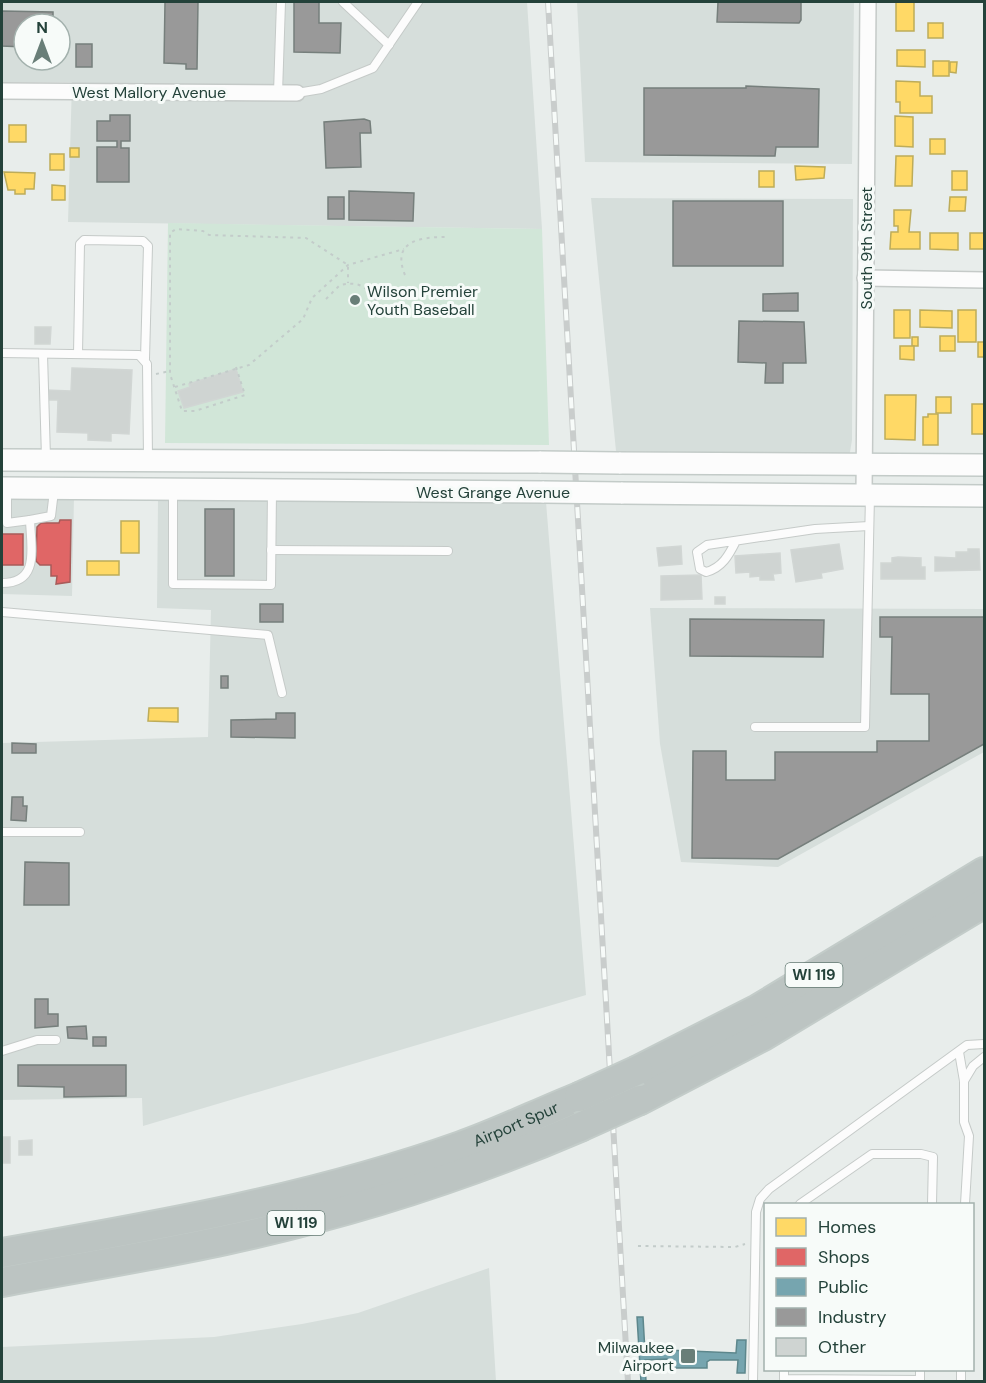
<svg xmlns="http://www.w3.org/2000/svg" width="986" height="1383" font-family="'DM Sans',sans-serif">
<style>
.built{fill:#d6dedb;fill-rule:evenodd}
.green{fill:#d1e6d8}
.homes{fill:#ffd966;stroke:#bdac59;stroke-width:1.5}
.shops{fill:#e06666;stroke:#a85b59;stroke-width:1.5}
.public{fill:#76a5af;stroke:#5d878c;stroke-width:1.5}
.industry{fill:#999;stroke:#767f7c;stroke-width:1.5}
.building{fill:#cfd4d2;stroke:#d1d6d4;stroke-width:1.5}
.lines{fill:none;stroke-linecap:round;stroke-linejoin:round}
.lane-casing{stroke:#c5cac8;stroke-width:10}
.street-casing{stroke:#c5cac8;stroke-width:18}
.secondary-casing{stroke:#c3cbc8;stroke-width:24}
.highway-casing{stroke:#c3ccc9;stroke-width:32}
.path{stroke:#c3ccca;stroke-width:2;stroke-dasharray:3 4.5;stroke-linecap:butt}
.lane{stroke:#fcfcfc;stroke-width:8}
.street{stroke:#fcfcfc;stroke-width:15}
.secondary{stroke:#fcfcfc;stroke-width:21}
.highway{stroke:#bcc4c2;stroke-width:28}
.rail-casing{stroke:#c9cdcc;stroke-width:6}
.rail{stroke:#f7fbf9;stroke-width:4;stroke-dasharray:11;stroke-linecap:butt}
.secondary-bridge-casing{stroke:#c3cbc8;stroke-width:24;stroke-linecap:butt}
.highway-bridge-casing{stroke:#c3ccc9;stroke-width:32;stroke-linecap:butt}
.secondary-bridge{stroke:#fcfcfc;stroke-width:21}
.highway-bridge{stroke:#bcc4c2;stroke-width:28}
.poi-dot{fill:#697e78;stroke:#f7fbf9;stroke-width:2}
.labels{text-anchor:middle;stroke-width:6;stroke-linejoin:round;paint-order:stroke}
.shield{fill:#f7fbf9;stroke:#637a73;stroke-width:1.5}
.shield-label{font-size:15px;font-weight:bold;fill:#24423a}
.street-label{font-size:16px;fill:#24423a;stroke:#f7fbf9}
.poi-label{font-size:16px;fill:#24423a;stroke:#f7fbf9;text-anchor:start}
</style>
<rect width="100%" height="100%" fill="#e8edeb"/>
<!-- built -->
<g class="built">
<path d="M2 2H527L542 229 68 222 72 82H2ZM24 24H60V60H24Z"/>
<path d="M577 2H854L852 164 585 162Z"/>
<path d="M591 198 853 199 852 440 850 452 847 456 616 451Z"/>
<path d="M2 497H74L72 596 2 594Z"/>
<path d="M158 500 546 502 586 995 143 1126 142 1098 2 1100V743L208 737 211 610 157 608Z"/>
<path d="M650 608 984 609V752L778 867 681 862 660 744Z"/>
<path d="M489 1268 496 1381H2V1347L214 1337 302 1324 358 1313Z"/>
</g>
<!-- green -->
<path class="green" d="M168 223 542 229 549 445 165 443Z"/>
<!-- homes -->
<g class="homes">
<rect x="896" y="2" width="18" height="29"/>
<rect x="928" y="23" width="15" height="15"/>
<path d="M897 50H925V67L897 66Z"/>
<rect x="933" y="61" width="16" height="15"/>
<path d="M950 62H957L956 73 950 72Z"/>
<path d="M896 81 920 82V96H932V113H900V102H896Z"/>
<path d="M895 116 913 117V147L895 146Z"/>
<rect x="9" y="125" width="17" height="17"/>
<rect x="930" y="139" width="15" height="15"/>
<rect x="70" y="148" width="9" height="9"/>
<rect x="50" y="154" width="14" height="16"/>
<path d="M896 156H913L912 186H895Z"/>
<path d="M795 166 825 167 824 178 796 180Z"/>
<rect x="759" y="171" width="15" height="16"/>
<rect x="952" y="171" width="15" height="19"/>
<path d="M4 172 35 173 34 189H25V194H15V190H8Z"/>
<path d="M52 185 65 186V200H52Z"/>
<path d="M950 197H966L965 211H949Z"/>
<path d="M894 210H911L909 232H920V249H890L891 232H898V226H894Z"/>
<path d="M930 233H958V250L930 249Z"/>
<rect x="970" y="233" width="14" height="16"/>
<rect x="894" y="310" width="16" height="28"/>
<path d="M920 310 952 311V328L920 327Z"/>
<rect x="958" y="310" width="18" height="32"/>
<rect x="940" y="336" width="15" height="15"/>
<rect x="912" y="337" width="6" height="9"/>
<rect x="978" y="342" width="6" height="15"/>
<path d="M900 346H914V360L900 359Z"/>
<path d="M885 395H916L915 440 885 439Z"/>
<rect x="936" y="397" width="15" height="16"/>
<rect x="972" y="404" width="12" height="30"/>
<path d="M928 414H938V445H923V417H928Z"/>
<rect x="121" y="521" width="18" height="32"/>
<rect x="87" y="561" width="32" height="14"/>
<path d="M149 708H178V722L148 721Z"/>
</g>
<!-- shops -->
<g class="shops">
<path d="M60 520H71L70 582 56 584 57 576H51V565H40L36 561 37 527 41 523H59Z"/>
<rect x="2" y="534" width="21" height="31"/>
</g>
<!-- public -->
<path class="public" d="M637 1317H643L645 1352H667V1350L736 1353 737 1340H746L745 1373H737L738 1360H710L707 1362V1368H671V1362L667 1359 645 1360 646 1382H641Z"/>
<!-- industry -->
<g class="industry">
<path d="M165 2H198L197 69H186V64L164 63Z"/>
<path d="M294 2H319V23H341L340 53 294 52Z"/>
<path d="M718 2H801V20L799 23 717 22Z"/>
<path d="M2 11 53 12V24H24V47L2 46Z"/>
<rect x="76" y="44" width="16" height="23"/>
<path d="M746 86 819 89 818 147H776L775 156 644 155V88H746Z"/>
<path d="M110 115H130V141H121V148H129V182H97V147H117V141H97V121H110Z"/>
<path d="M364 119 370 121 371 133H360L361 167 326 168 324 122Z"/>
<path d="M349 191 414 193 413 221 349 220Z"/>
<rect x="328" y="197" width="16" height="22"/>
<rect x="673" y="201" width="110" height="65"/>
<path d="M798 293V311H763V294Z"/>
<path d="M739 321 804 322 806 363H783V383H765L766 363 738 362Z"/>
<rect x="205" y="509" width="29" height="67"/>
<rect x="260" y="604" width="23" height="18"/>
<path d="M880 617H984V744L778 859 692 858 693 751H726V780H775V752H877V741H929V694H891L892 637H880Z"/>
<path d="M690 619 824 620 823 657 690 656Z"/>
<rect x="221" y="676" width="7" height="12"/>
<path d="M276 713H295V738L231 737V720L276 719Z"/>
<path d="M12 743 36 744V753H12Z"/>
<path d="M12 797H23V806H27L26 821 11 820Z"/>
<path d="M25 862 69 863V905H24Z"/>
<path d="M35 999H48V1014H58V1026L35 1028Z"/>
<path d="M86 1026 87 1039 68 1038 67 1027Z"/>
<rect x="93" y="1037" width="13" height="9"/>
<path d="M18 1065H126V1096L64 1097V1087L18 1086Z"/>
</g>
<!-- building -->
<g class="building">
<path d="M35 327H51L50 344H35Z"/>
<path d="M72 368 132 370 129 434 111 433V441L88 440V433L57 432 58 400H45L46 390 71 391Z"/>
<path d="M236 369 243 392 184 408 178 391 190 387 189 384Z"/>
<path d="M839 544 843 569 821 573 822 578 796 582 791 550Z"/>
<path d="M681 546 682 564 659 566 657 548Z"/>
<path d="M968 549H979L980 570 935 571V557L956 558V552H968Z"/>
<path d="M780 553 781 573 773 574 774 580H760V576L750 577V572L736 573 735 556Z"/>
<path d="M898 557 921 558V567H925V579H881V563H892V558Z"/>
<path d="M701 575 702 599 661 600V576Z"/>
<rect x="715" y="597" width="10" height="7"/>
<rect x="2" y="1137" width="8" height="26"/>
<path d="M32 1140V1155H19V1141Z"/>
</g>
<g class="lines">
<!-- lane casing -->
<g class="lane-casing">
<g id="lane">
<path d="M343 2 389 45"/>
<path d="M278 93 281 2"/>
<path d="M297 93 321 89 373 68 418 2"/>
<path d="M2 353 139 355 147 364 148 458"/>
<path d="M43 354 46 458"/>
<path d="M78 354 80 244 84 240 143 241 148 246 145 359"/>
<path d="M7 490V523L30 520"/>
<path d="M173 491V584L271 585 272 491"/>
<path d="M736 541C729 555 722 568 706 572L700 569 697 552 707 545 815 529 869 526"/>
<path d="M271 550 448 551"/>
<path d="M2 583C40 583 31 548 30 520L51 516 54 491"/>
<path d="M2 612 268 635 282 693"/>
<path d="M755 727H865L870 496"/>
<path d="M2 832H80"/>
<path d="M2 1051 37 1040H56"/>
<path d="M959 1052 964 1081V1122L969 1136 965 1204"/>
<path d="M964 1081 973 1066 984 1057"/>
<path d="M800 1204 872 1154H921L933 1157 932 1204"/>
<path d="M784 1370V1379L920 1380V1370"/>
<path d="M753 1382 756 1212 760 1199 769 1189 967 1045 984 1044"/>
<path d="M961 1382V1370"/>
</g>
</g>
<!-- street casing -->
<g class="street-casing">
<g id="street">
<path d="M2 91 297 93"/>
<path d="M865 278 984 280"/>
<path d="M864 495 868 2"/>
</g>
</g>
<!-- secondary casing -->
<g class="secondary-casing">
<g id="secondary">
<path d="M2 460 541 462"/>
<path d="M619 463 984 465"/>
<path d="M2 488 544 492"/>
<path d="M621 493 984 496"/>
</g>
</g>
<!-- highway casing -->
<g class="highway-casing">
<g id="highway">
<path d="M638 1070 758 1009 984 872"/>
<path d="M640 1100 763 1036 984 903"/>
<path id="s1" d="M2 1253C156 1226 312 1199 461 1146 501 1132 539 1113 579 1097"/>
<path d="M2 1282C76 1268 151 1256 225 1240 347 1214 466 1176 580 1127"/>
</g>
</g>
<!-- path -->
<g class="path">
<path d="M405 275C391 241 420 237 446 237"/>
<path d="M326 299 340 285C366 279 370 294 384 310"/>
<path d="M236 367 245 395 195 411H182L170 374V233L176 229 203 231 209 235 306 238 348 265V283"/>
<path d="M156 374 170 371"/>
<path d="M175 387 249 365 303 319 312 298 348 265 404 249"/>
<path d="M638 1246 735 1247 745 1244"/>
</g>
<!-- lane -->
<use href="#lane" class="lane"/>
<!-- street -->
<use href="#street" class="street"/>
<!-- secondary -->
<use href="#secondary" class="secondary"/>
<!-- highway -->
<use href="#highway" class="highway"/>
<!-- rail casing -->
<g class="rail-casing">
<path id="rail" d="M548 2 628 1382"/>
</g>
<!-- rail -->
<use href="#rail" class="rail"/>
<!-- secondary-bridge casing -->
<g class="secondary-bridge-casing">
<g id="secondary-bridge">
<path d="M541 462 619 463"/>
<path d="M544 492 621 493"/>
</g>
</g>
<!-- highway-bridge casing -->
<g class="highway-bridge-casing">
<g id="highway-bridge">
<path d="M579 1097 638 1070"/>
<path d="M580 1127 640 1100"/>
</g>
</g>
<!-- secondary-bridge -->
<use href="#secondary-bridge" class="secondary-bridge"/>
<!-- highway-bridge -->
<use href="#highway-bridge" class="highway-bridge"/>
</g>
<!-- markers -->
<g class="poi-dot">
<circle cx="355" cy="300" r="6"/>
<rect x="680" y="1348" width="16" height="16" rx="3"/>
</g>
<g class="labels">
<!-- shield labels -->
<g class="shield">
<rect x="785.5" y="963" width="57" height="24" rx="4.5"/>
<rect x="267.5" y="1211" width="57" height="24" rx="4.5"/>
</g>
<g class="shield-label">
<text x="814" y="980">WI 119</text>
<text x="296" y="1228">WI 119</text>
</g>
<!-- street labels -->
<g class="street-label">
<text x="149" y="98">West Mallory Avenue</text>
<text transform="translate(866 248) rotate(-90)" y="6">South 9th Street</text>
<text x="493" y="498">West Grange Avenue</text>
<text dy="6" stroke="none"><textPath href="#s1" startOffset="531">Airport Spur</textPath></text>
</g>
<!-- poi labels -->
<g class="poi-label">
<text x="367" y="297">Wilson Premier<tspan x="367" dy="18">Youth Baseball</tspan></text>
<text x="674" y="1353" text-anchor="end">Milwaukee<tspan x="674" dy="18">Airport</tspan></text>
</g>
</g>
<!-- border -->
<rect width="986" height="1383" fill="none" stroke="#24423a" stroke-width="6"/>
<!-- legend -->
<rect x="764" y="1203" width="210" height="168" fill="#f7fbf9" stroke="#a3b1ad" stroke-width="1.5"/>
<rect x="776" y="1218" width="30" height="18" fill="#ffd966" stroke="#a3b1ad" stroke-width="1.5"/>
<text x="818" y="1233" font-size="18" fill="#24423a">Homes</text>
<rect x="776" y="1248" width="30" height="18" fill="#e06666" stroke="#a3b1ad" stroke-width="1.5"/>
<text x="818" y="1263" font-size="18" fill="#24423a">Shops</text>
<rect x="776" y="1278" width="30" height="18" fill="#76a5af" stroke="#a3b1ad" stroke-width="1.5"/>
<text x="818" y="1293" font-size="18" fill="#24423a">Public</text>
<rect x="776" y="1308" width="30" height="18" fill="#999999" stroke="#a3b1ad" stroke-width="1.5"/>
<text x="818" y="1323" font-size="18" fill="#24423a">Industry</text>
<rect x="776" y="1338" width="30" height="18" fill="#cfd4d2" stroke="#a3b1ad" stroke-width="1.5"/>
<text x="818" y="1353" font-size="18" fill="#24423a">Other</text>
<!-- north arrow -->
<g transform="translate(42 42)"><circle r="28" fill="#f7fbf9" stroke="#a3b1ad" stroke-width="1.5"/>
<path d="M0-4.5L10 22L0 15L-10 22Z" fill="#697e78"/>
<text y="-9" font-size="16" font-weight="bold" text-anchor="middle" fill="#24423a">N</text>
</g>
</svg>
